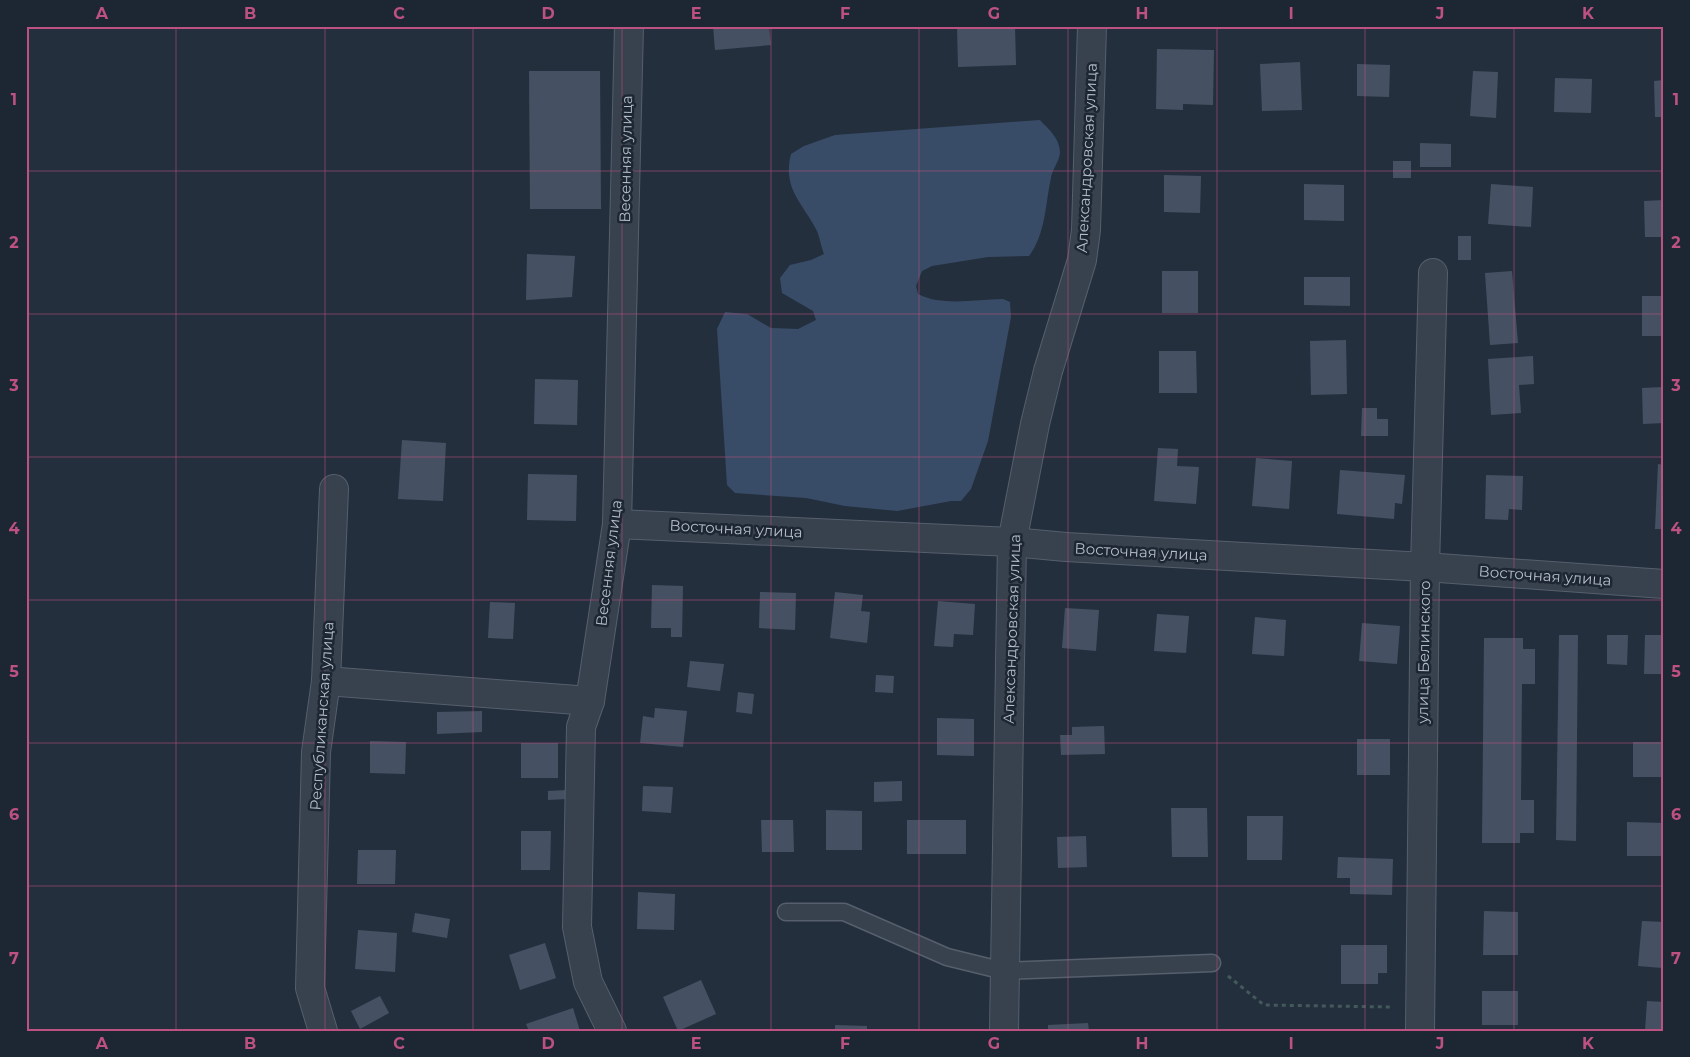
<svg xmlns="http://www.w3.org/2000/svg" width="1690" height="1057" font-family="Montserrat,sans-serif">
<style>
.water{fill:#394c67}
.building{fill:#455162}
.lines{fill:none;stroke-linecap:round;stroke-linejoin:round}
.lane-casing{stroke:#565f6c;stroke-width:19}
.street-casing{stroke:#565f6c;stroke-width:30}
.path{stroke:#44595c;stroke-width:3;stroke-dasharray:4 4;stroke-linecap:butt}
.lane{stroke:#38414e;stroke-width:16}
.street{stroke:#38414e;stroke-width:28}
.grid{fill:none;stroke:#bd5182;stroke-width:1;stroke-opacity:0.55}
.labels{text-anchor:middle;stroke-width:5;stroke-linejoin:round;paint-order:stroke}
.street-label{font-size:15px;fill:#b4bcc9;stroke:#1d2633}
.neatline{fill:none;stroke:#bd5182;stroke-width:2}
.grid-label{font-size:16px;text-anchor:middle;font-weight:bold;fill:#bd5182}
</style>
<rect width="100%" height="100%" fill="#242f3e"/>
<!-- water -->
<path class="water" d="M1040 120C1049 130 1059 137 1060 152 1060 161 1052 169 1051 178 1045 205 1046 233 1029 256L988 257 932 266 922 271 916 286 918 294C943 307 976 299 1003 299L1010 302 1011 317 988 441 971 489 961 501H951L897 511 845 506 806 498 735 493 727 485 717 329 725 312 747 314 771 328 798 329 816 320 813 311 782 293 780 278 790 265 811 260 824 254C821 247 820 238 817 231 803 203 782 189 791 154L804 146 835 135Z"/>
<!-- building -->
<g class="building">
<path d="M713 26H769L771 45 715 50Z"/>
<path d="M957 26H1015L1016 65 958 67Z"/>
<path d="M1157 49 1214 50 1213 105 1183 104V110L1156 109Z"/>
<path d="M1300 62 1302 110 1262 111 1260 64Z"/>
<path d="M1357 64 1390 65 1389 97 1357 96Z"/>
<path d="M529 71H600L601 209H530Z"/>
<path d="M1473 71 1498 72 1496 118 1470 116Z"/>
<path d="M1555 78 1592 79 1591 113 1554 112Z"/>
<path d="M1664 80V117H1655L1654 81Z"/>
<path d="M1420 143 1451 144V167H1420Z"/>
<rect x="1393" y="161" width="18" height="17"/>
<path d="M1164 175 1201 176 1200 213 1164 212Z"/>
<path d="M1304 184 1344 185V221L1304 220Z"/>
<path d="M1491 184 1533 187 1531 227 1488 224Z"/>
<path d="M1664 200V237H1645L1644 201Z"/>
<rect x="1458" y="236" width="13" height="24"/>
<path d="M527 254 575 256 572 297 526 300Z"/>
<rect x="1162" y="271" width="36" height="42"/>
<path d="M1512 271 1518 343 1490 345 1485 273Z"/>
<path d="M1304 277H1350V306L1304 305Z"/>
<rect x="1642" y="296" width="22" height="40"/>
<path d="M1346 340 1347 394 1311 395 1310 341Z"/>
<path d="M1159 351H1196L1197 393H1159Z"/>
<path d="M1533 356 1534 384 1519 385 1521 413 1491 415 1488 359Z"/>
<path d="M535 379 578 380 577 425 534 424Z"/>
<path d="M1664 387V423L1643 424 1642 388Z"/>
<path d="M1362 408H1377V419H1388V436H1361Z"/>
<path d="M402 440 446 443 443 501 398 499Z"/>
<path d="M1158 448 1178 449 1177 466 1199 467 1196 504 1154 501Z"/>
<path d="M1256 458 1292 461 1289 509 1252 506Z"/>
<path d="M1658 464 1664 465V529H1655Z"/>
<path d="M1340 470 1405 475 1402 504 1395 503 1394 519 1337 514Z"/>
<path d="M528 474 577 475 576 521 527 520Z"/>
<path d="M1486 475 1523 476 1522 510 1509 509 1508 520 1485 519Z"/>
<path d="M652 585 683 586 682 637H671V628H651Z"/>
<path d="M760 592 796 593 795 630 759 628Z"/>
<path d="M835 592 863 595 861 611 870 612 867 643 830 638Z"/>
<path d="M938 601 975 604 973 635 954 634 953 647 934 646Z"/>
<path d="M490 602 515 603 513 639 488 638Z"/>
<path d="M1065 608 1099 610 1096 651 1062 648Z"/>
<path d="M1157 614 1189 616 1186 653 1154 651Z"/>
<path d="M1255 617 1286 620 1284 656 1252 654Z"/>
<path d="M1362 623 1400 626 1397 664 1359 661Z"/>
<path d="M1559 635H1578L1576 841 1556 840Z"/>
<path d="M1607 635H1628L1627 665 1607 664Z"/>
<path d="M1645 635H1664V674H1644Z"/>
<path d="M1484 638H1523V649H1535V684H1522L1521 800H1534V833H1520V843H1482Z"/>
<path d="M690 661 724 664 720 691 687 687Z"/>
<path d="M876 675 894 676 893 693 875 692Z"/>
<path d="M738 692 754 694 752 714 736 712Z"/>
<path d="M655 708 687 711 683 747 640 743 643 716 654 718Z"/>
<path d="M482 711V732L437 734V712Z"/>
<path d="M937 718 974 719V756L937 755Z"/>
<path d="M1104 726 1105 754 1061 755 1060 735H1072V727Z"/>
<rect x="1357" y="739" width="33" height="36"/>
<path d="M370 741 406 742 405 774 370 773Z"/>
<rect x="1633" y="742" width="31" height="35"/>
<rect x="521" y="743" width="37" height="35"/>
<path d="M902 781V801L874 802V782Z"/>
<path d="M643 786 673 787 671 813 642 811Z"/>
<path d="M567 790V799L548 800V791Z"/>
<path d="M1171 808H1207L1208 857H1172Z"/>
<path d="M826 810 862 811V850H826Z"/>
<path d="M1247 816H1283L1282 860H1247Z"/>
<path d="M761 820H793L794 852H762Z"/>
<rect x="907" y="820" width="59" height="34"/>
<path d="M1627 822 1664 823V856H1627Z"/>
<path d="M521 831H551L550 870H521Z"/>
<path d="M1086 836 1087 867 1058 868 1057 837Z"/>
<path d="M358 850H396L395 884H357Z"/>
<path d="M1338 857 1393 859 1392 895 1350 894V878H1337Z"/>
<path d="M638 892 675 894 674 930 637 929Z"/>
<path d="M1484 911 1518 912V955H1483Z"/>
<path d="M415 913 450 919 447 938 412 932Z"/>
<path d="M1642 921 1664 922V960H1662V968L1638 966Z"/>
<path d="M358 930 397 933 395 972 355 969Z"/>
<path d="M545 943 556 978 520 990 509 955Z"/>
<path d="M1341 945H1387V973H1378V984H1341Z"/>
<path d="M701 980 716 1014 678 1031 663 997Z"/>
<rect x="1482" y="991" width="36" height="34"/>
<path d="M380 996 389 1013 360 1029 351 1011Z"/>
<path d="M1647 1001 1664 1002V1031H1645Z"/>
<path d="M573 1008 580 1031H529L526 1024Z"/>
<path d="M1088 1023 1089 1031H1048V1025Z"/>
<path d="M835 1025 867 1026V1031H835Z"/>
</g>
<g class="lines">
<!-- lane casing -->
<g class="lane-casing">
<path id="lane" d="M786 912H844L947 957 1004 971 1212 963"/>
</g>
<!-- street casing -->
<g class="street-casing">
<g id="street">
<path d="M617 524 1012 542 1066 547 1425 567 1664 584"/>
<path d="M326 681 590 701"/>
<path d="M323 1031 310 988 316 752 326 681 334 489"/>
<path d="M612 1031 588 982 577 927 581 727 590 701 617 524 629 26"/>
<path d="M1004 1031 1012 542 1035 424 1048 371 1082 260 1086 230 1092 26"/>
<path d="M1420 1031 1425 567 1433 273"/>
</g>
</g>
<!-- path -->
<path class="path" d="M1228 976 1264 1005 1392 1007"/>
<!-- lane -->
<use href="#lane" class="lane"/>
<!-- street -->
<use href="#street" class="street"/>
</g>
<!-- grid -->
<path class="grid" d="M176 26V1031M325 26V1031M473 26V1031M622 26V1031M771 26V1031M919 26V1031M1068 26V1031M1217 26V1031M1365 26V1031M1514 26V1031M26 171H1664M26 314H1664M26 457H1664M26 600H1664M26 743H1664M26 886H1664"/>
<g class="labels">
<!-- street labels -->
<g class="street-label">
<text transform="translate(1087 158) rotate(-87)" y="5">Александровская улица</text>
<text transform="translate(626 159) rotate(-89)" y="5">Весенняя улица</text>
<text transform="translate(736 529) rotate(3)" y="5">Восточная улица</text>
<text transform="translate(1141 552) rotate(3)" y="5">Восточная улица</text>
<text transform="translate(609 563) rotate(-83)" y="5">Весенняя улица</text>
<text transform="translate(1545 576) rotate(4)" y="5">Восточная улица</text>
<text transform="translate(1012 629) rotate(-88)" y="5">Александровская улица</text>
<text transform="translate(1424 652) rotate(-89)" y="5">улица Белинского</text>
<text transform="translate(322 716) rotate(-86)" y="5">Республиканская улица</text>
</g>
</g>
<!-- border -->
<rect width="1690" height="1057" fill="none" stroke="#1d2633" stroke-width="55"/>
<rect x="28" y="28" width="1634" height="1002" class="neatline"/>
<g class="grid-label">
<text x="102" y="19">A</text>
<text x="250" y="19">B</text>
<text x="399" y="19">C</text>
<text x="548" y="19">D</text>
<text x="696" y="19">E</text>
<text x="845" y="19">F</text>
<text x="994" y="19">G</text>
<text x="1142" y="19">H</text>
<text x="1291" y="19">I</text>
<text x="1440" y="19">J</text>
<text x="1588" y="19">K</text>
<text x="14" y="105">1</text>
<text x="1676" y="105">1</text>
<text x="14" y="248">2</text>
<text x="1676" y="248">2</text>
<text x="14" y="391">3</text>
<text x="1676" y="391">3</text>
<text x="14" y="534">4</text>
<text x="1676" y="534">4</text>
<text x="14" y="677">5</text>
<text x="1676" y="677">5</text>
<text x="14" y="820">6</text>
<text x="1676" y="820">6</text>
<text x="14" y="964">7</text>
<text x="1676" y="964">7</text>
<text x="102" y="1049">A</text>
<text x="250" y="1049">B</text>
<text x="399" y="1049">C</text>
<text x="548" y="1049">D</text>
<text x="696" y="1049">E</text>
<text x="845" y="1049">F</text>
<text x="994" y="1049">G</text>
<text x="1142" y="1049">H</text>
<text x="1291" y="1049">I</text>
<text x="1440" y="1049">J</text>
<text x="1588" y="1049">K</text>
</g>
</svg>
